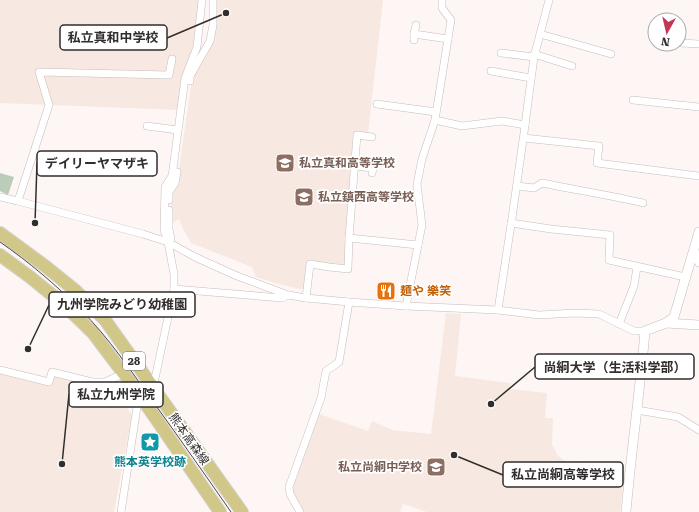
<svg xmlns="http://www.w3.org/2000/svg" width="699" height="512" font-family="'Roboto Serif','Noto Sans JP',serif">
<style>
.built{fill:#f7e9e2}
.green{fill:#bbcdb9}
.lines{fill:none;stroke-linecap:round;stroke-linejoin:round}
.minor-casing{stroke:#c4bebb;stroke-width:8}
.tertiary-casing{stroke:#c4bebb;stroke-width:10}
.primary-casing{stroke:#d6d5d5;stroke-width:14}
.minor{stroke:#fff;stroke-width:7}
.tertiary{stroke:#fff;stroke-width:9}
.primary{stroke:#d0c788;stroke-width:12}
.tram{stroke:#4c4847;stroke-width:1}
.labels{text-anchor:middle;stroke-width:3.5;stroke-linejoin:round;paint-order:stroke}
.shield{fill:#fff;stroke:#6f6d6c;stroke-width:1}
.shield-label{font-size:11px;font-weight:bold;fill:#312e2d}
.education-label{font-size:12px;font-weight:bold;fill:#785e54;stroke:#fff;text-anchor:start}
.food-label{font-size:12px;font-weight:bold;fill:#c56008;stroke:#fff;text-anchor:start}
.street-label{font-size:12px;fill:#312e2d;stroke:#fff}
.culture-label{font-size:12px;font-weight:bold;fill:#0d838f;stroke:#fff}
.leader{fill:none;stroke:#312e2d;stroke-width:1.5}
.callout-dot{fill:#312e2d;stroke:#fff;stroke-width:1.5}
.callout{fill:#fff;stroke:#312e2d;stroke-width:1.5}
.callout-label{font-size:13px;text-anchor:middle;font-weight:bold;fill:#312e2d}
</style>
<rect width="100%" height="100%" fill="#fdf6f4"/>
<!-- built -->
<g class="built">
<path d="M0 0H201L196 45 179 110 0 103Z"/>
<path d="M216 0H383L368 134 353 133 346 264 343 266 307 262 304 290 275 283 256 277 252 267 191 243 182 227 179 219 172 223 171 191 177 183 192 79 210 44Z"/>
<path d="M446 313 461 314 455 376 511 383 510 389 547 393 545 418H553L552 444 558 456 574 467 580 466 581 461 625 470 620 512H427L403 504 400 512H302L292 495V489L319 414 368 431 372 421 392 430 431 434Z"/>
<path d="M0 372 50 385 53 375 95 384H109L132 415 114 512H0Z"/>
</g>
<!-- green -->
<path class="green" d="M0 173 14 177 8 195 0 191Z"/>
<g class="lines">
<!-- minor casing -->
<g class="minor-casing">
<g id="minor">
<path d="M414 34 416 25"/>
<path d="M540 34 611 54"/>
<path d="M414 40V34L448 39"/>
<path d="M681 43 699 44"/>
<path d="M501 53 534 57"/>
<path d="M534 54 572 66"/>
<path d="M491 71 531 78"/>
<path d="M190 81V76L210 41 213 25V0"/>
<path d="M633 100 699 107"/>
<path d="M377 104 436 112"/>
<path d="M435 120 462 126 502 121 525 125"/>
<path d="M147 126 178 130"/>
<path d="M372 137 357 135 349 238 418 245"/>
<path d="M524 138 599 146 597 163 699 176"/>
<path d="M355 166 373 168 372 173"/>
<path d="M517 186 534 188 542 183C575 190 609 195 643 203"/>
<path d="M0 197 18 201 143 234 168 242 195 257 237 276 288 295 306 298 349 302 406 306 498 310 539 315 575 313 599 314 634 331H645"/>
<path d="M169 200V192L175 183 177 172"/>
<path d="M18 201 49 105 39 72 169 75 172 59"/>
<path d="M169 210V229L171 239"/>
<path d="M511 223 551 229 610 235 609 260 685 277"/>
<path d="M174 289 282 298 288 295"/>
<path d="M306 298 310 264 329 267 348 269 349 238"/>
<path d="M406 306 422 225 417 184 422 159 435 120 451 20 442 8V0"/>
<path d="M498 310 512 218 524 133 534 57 549 0"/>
<path d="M619 324 634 286 637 267"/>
<path d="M0 370 49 382 52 372 92 382H105L123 374"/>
<path d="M153 388 174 289V274L168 242 164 230 165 187 172 176 185 78 197 47 202 0"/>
<path d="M637 410 678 417 699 430"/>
<path d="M121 512 139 394"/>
<path d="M300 512 290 494 289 487 321 398 326 371 339 362 349 302"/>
</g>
</g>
<!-- tertiary casing -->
<g class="tertiary-casing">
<g id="tertiary">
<path d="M694 251 699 262"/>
<path d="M666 323 699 325"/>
<path d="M626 512C631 452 640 392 645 331L666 323 674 317 699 232"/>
</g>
</g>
<!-- primary casing -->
<g class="primary-casing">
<g id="primary">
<path d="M0 233 45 266 76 291 105 320 242 512"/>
<path d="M0 255 30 277 62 303 93 333 139 394 220 512"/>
</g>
</g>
<!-- minor -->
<use href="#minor" class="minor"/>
<!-- tertiary -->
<use href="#tertiary" class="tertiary"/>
<!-- primary -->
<use href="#primary" class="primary"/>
<!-- tram -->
<path class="tram" d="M0 242C29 262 56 285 81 310 109 338 131 371 154 403 180 439 206 476 231 512"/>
</g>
<!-- icons -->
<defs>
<g id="school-square" transform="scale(1)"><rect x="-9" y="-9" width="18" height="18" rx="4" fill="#8d6e63" stroke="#fff"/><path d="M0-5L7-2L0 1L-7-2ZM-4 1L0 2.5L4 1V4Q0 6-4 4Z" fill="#fff"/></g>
<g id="restaurant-square" transform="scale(1)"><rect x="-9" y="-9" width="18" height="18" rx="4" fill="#e8710a" stroke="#fff"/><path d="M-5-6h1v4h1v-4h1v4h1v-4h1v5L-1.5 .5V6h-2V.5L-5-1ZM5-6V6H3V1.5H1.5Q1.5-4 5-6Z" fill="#fff"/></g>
<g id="sight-square" transform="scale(1)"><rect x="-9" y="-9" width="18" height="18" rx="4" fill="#0f9aa8" stroke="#fff"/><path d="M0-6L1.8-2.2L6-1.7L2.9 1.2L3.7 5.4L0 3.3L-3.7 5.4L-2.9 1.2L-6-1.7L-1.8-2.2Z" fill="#fff"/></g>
</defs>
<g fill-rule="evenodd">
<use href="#school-square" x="285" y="163"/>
<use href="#school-square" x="304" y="197"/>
<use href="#restaurant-square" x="386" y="291"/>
<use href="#sight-square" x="150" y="442"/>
<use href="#school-square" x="436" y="467"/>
</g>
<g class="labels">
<!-- shield labels -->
<rect class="shield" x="123" y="352" width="22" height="18" rx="3"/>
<g class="shield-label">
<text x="134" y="365">28</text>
</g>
<!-- education labels -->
<g class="education-label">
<text x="299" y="167">私立真和高等学校</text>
<text x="318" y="201">私立鎮西高等学校</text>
<text x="422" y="471" text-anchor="end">私立尚絅中学校</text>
</g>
<!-- food labels -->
<g class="food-label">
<text x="400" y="295">麺や 樂笑</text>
</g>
<!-- street labels -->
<g class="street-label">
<text transform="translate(189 439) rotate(55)" y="4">熊本高森線</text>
</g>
<!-- culture labels -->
<g class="culture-label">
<text x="150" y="466">熊本英学校跡</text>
</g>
</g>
<!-- callouts -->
<path class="leader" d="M226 13L167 38M35 223L37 163M28 349L49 305M491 404L535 367M62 464L69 394M454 455L503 475"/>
<g class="callout-dot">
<circle cx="226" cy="13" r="4"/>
<circle cx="35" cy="223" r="4"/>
<circle cx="28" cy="349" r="4"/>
<circle cx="491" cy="404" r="4"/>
<circle cx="62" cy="464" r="4"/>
<circle cx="454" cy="455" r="4"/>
</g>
<g class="callout">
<rect x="60" y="25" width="107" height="25" rx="4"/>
<rect x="37" y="151" width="120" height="25" rx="4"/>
<rect x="49" y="292" width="146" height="25" rx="4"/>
<rect x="535" y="354" width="159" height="25" rx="4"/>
<rect x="69" y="382" width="94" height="25" rx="4"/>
<rect x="503" y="462" width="120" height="25" rx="4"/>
</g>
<g class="callout-label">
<text x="113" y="42">私立真和中学校</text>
<text x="97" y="168">デイリーヤマザキ</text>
<text x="122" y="309">九州学院みどり幼稚園</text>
<text x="615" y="372">尚絅大学（生活科学部）</text>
<text x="116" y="399">私立九州学院</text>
<text x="563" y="479">私立尚絅高等学校</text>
</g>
<!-- north arrow -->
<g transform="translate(667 32) rotate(188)"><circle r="19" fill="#ffffff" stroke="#adabab"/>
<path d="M0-3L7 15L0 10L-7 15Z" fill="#c53557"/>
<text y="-6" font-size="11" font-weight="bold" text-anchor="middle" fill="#312e2d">N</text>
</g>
</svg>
